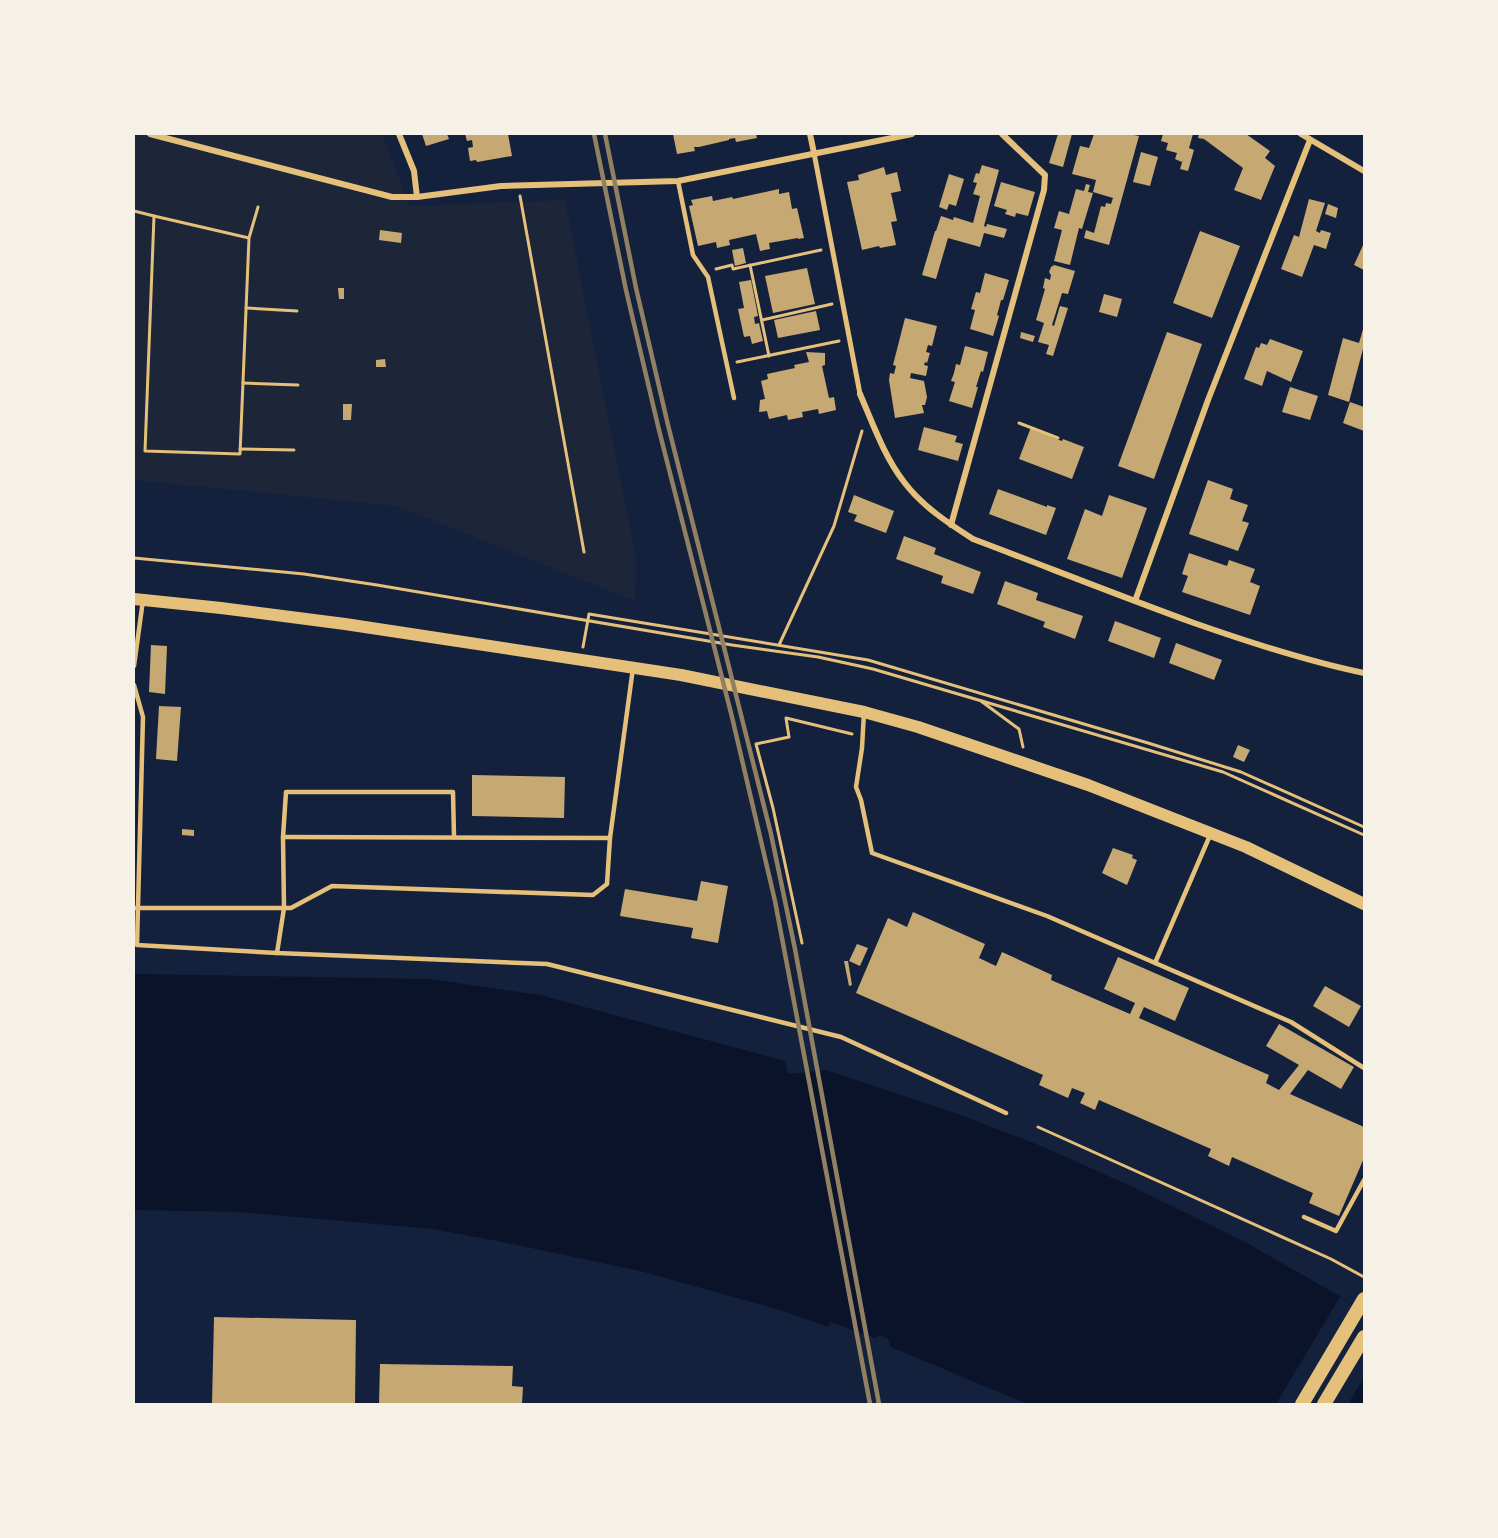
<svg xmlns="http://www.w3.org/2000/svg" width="1498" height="1538" font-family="'Archivo Narrow',sans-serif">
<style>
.green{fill:#1d2539}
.water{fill:#0b132b}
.pier{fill:#14213d}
.building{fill:#c6a872}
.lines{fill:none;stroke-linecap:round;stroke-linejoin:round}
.path{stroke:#e5c07b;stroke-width:3}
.service{stroke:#e5c07b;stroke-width:4.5}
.pedestrian{stroke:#e5c07b;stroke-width:5}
.minor{stroke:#e5c07b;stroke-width:6}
.secondary{stroke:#e5c07b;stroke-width:12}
.primary{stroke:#e5c07b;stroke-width:14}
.rail{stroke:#918062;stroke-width:4.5}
</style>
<rect width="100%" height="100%" fill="#14213d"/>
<!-- green -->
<path class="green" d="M134 134H382L410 206 565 200 636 557 635 601 397 506 134 480Z"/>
<!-- water -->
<path class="water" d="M134 974 429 979 540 995 785 1061 788 1074 826 1070 955 1113 1034 1143 1131 1186 1245 1242 1364 1310V1404H1027L891 1347 888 1339 881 1335 875 1338 830 1322 828 1327 780 1310 640 1271 512 1244 433 1229 240 1212 134 1210Z"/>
<!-- pier -->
<path class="pier" d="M1340 1297 1364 1310V1377L1348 1404H1276Z"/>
<!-- building -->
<g class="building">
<path d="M422 134H447L449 139 426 146Z"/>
<path d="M465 134H508L512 156 477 162 476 160 470 161 468 148 473 147 472 140 467 141Z"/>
<path d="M673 134H756L757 138 736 142 735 138 729 139V140L699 147H694L695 151 677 154Z"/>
<path d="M1058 134H1072L1063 167 1049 163Z"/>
<path d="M1094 134H1129L1139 136 1109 245 1084 238 1086 230 1094 233 1101 206 1105 207 1106 203 1111 204 1113 198 1093 192 1096 180 1072 174 1080 146 1089 148Z"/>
<path d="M1163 134H1193L1189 148 1194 150 1188 171 1180 169 1184 156 1182 162 1177 160 1175 159 1177 153 1166 150 1168 143 1161 141Z"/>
<path d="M1199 134H1246L1270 151 1265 158 1275 166 1261 200 1234 190 1243 168 1204 139 1198 138Z"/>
<path d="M1141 152 1158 157 1150 186 1133 182Z"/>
<path d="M982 165 999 170 984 226 986 227 987 224 1007 229 1004 238 984 233 980 247 948 238 936 279 922 275 935 231H936L941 216 953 220 954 217 973 223 980 196 973 194 977 183 973 182 976 173 979 174Z"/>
<path d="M884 167 886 175 897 172 901 191 891 193 897 221 891 222 896 245 880 248 879 246 862 250 847 182 859 180 858 175Z"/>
<path d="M949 174 964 179 956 206 949 204 947 210 939 207Z"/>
<path d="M1001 182 1035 192 1028 216 1016 213 1015 217 1005 214 1007 210 994 206Z"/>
<path d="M1086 184 1090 185 1088 192 1093 193 1082 229 1079 228 1070 265 1054 261 1062 230 1054 228 1059 211 1069 214 1076 189 1084 191Z"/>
<path d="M779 189V194L789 192 792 209 797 208 804 238 798 239V238L769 243 770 249 760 251 756 234 729 240 730 245 717 248 716 242 698 246 689 206 693 205 691 200 712 196 713 201 732 197 733 199Z"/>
<path d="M1309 199 1325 203 1316 231 1320 233 1321 230 1331 233 1326 249 1314 245 1302 277 1281 269 1294 235 1299 237Z"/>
<path d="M1328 204 1338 208 1336 218 1325 214Z"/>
<path d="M380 230 402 233 401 243 379 240Z"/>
<path d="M1200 231 1240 246 1212 318 1173 303Z"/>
<path d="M1364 243V270L1354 265Z"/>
<path d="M743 248 746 263 735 266 732 250Z"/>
<path d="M1054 265 1075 271 1068 294 1062 293 1052 325 1054 326 1060 306 1068 308 1053 356 1046 354 1049 345 1038 342 1044 323 1036 320 1045 289 1043 288 1045 278 1050 280 1051 275 1049 272 1051 267Z"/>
<path d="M807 268 815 304 773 313 765 276Z"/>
<path d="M985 273 1009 280 1003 300H1001L999 308 997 315 999 316 993 336 970 329 975 310 971 309 976 292 980 293Z"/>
<path d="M751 280 758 316 754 317 755 324 759 323 763 341 752 344 750 336 744 337 738 309 744 308 739 282Z"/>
<path d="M338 288H344V299H339Z"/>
<path d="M1104 294 1122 299 1117 317 1099 312Z"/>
<path d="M816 311 820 330 778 338 774 320Z"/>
<path d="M905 318 937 326 932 346 928 345 926 352 930 353 927 363 925 362 924 365 928 366 926 376 911 373 910 378 924 381 927 397 925 405H922L924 413 895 418 889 380 890 373 894 374 896 366 893 365Z"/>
<path d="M1364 326V345L1349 402 1328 395 1343 338 1359 343Z"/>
<path d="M1021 332 1035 336 1033 342 1020 338Z"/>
<path d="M1167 332 1202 344 1154 479 1118 466Z"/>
<path d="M1270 339 1303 351 1291 382 1267 371 1262 386 1244 379 1256 347 1259 348 1261 343 1267 345Z"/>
<path d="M965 346 988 352 983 372 981 371 976 387H978L972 408 949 401 955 382 951 381 954 373 956 364 960 365Z"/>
<path d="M806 352 825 353V365L822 366 829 398 834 397 836 410 819 414 818 409 802 412 803 417 788 420 787 415 769 419 767 411 759 412 760 400 765 399 761 381 768 379 767 374 795 368 794 365 809 362Z"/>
<path d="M385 359 386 367H376V360Z"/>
<path d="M1290 387 1318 396 1310 420 1282 412Z"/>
<path d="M1350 402 1364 407V431L1343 423Z"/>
<path d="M343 404H352L351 420H343Z"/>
<path d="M924 427 957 436 955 442 963 444 958 461 918 450Z"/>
<path d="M1031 427 1052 435 1051 437 1062 441 1063 439 1084 447 1072 479 1019 459Z"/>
<path d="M1208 480 1233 489 1230 499 1248 505 1242 521 1249 523 1238 551 1189 534Z"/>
<path d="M998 489 1047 507V505L1056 508 1046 535 989 514Z"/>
<path d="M854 495 894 511 886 533 854 521 857 515 848 512Z"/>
<path d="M1109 495 1147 508 1122 578 1067 559 1085 509 1102 516Z"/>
<path d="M904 536 936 548 934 554 981 572 973 594 941 583 943 576 896 559Z"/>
<path d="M1189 553 1227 566 1229 560 1255 569 1250 582 1260 586 1250 615 1182 592 1188 576 1182 574Z"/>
<path d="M1005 581 1038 593 1036 600 1083 616 1075 639 1043 627 1045 622 997 604Z"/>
<path d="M1115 621 1161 638 1154 658 1108 641Z"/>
<path d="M1176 643 1222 660 1214 680 1169 663Z"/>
<path d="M151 645 167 646 165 694 149 692Z"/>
<path d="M159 706 181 707 177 761 156 759Z"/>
<path d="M1238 745 1250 750 1244 762 1233 757Z"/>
<path d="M472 775 565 777 564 818 472 816Z"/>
<path d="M182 829 194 830V836L182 835Z"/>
<path d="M1113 848 1133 855 1132 858 1137 860 1127 885 1102 873Z"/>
<path d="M701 881 728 886 718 943 691 938 693 928 620 916 625 889 697 901Z"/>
<path d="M913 912 985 944 979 958 996 966 1002 952 1052 975 1051 980 1130 1014 1135 1003 1104 989 1118 957 1189 988 1175 1021 1144 1007 1139 1018 1269 1075 1266 1083 1279 1090 1299 1065 1266 1046 1279 1024 1354 1067 1341 1089 1308 1070 1290 1094 1364 1127V1158L1339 1216 1309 1203 1313 1193 1232 1157 1229 1166 1208 1156 1211 1149 1099 1100 1095 1110 1080 1103 1085 1093 1072 1088 1068 1098 1039 1085 1043 1075 856 993 888 918 907 927Z"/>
<path d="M857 944 868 948 860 966 849 961Z"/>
<path d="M844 961H848L852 985 849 986Z"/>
<path d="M1325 986 1361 1006 1349 1027 1313 1006Z"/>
<path d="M214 1317 356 1320 355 1404H212Z"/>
<path d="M380 1364 513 1366 512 1386 523 1387 522 1404H379Z"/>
</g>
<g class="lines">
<!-- path -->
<g class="path">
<path d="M520 196 584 552"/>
<path d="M134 211 154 216"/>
<path d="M249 238 154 216 145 451 240 454 249 238 258 207"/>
<path d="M750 265 769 356"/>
<path d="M716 269 732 265 733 269 821 250"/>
<path d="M246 308 297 311"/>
<path d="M762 320 832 304"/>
<path d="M737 362 839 341"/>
<path d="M243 383 298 385"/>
<path d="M1019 423 1058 438"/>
<path d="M240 449 294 450"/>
<path d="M134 558 304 574 377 585 732 645 818 657 873 669 1223 772 1364 835"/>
<path d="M779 645 834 526 862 431"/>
<path d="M583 647 589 614 868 660 1148 743 1241 772 1364 827"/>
<path d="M981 701 1019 729 1023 747"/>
<path d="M802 943 773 808 756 744 789 737 786 718 852 734"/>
<path d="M1038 1127 1331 1259 1364 1277"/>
</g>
<!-- service -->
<g class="service">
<path d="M678 181 693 255 708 277 734 398"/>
<path d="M134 666 143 600"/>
<path d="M134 685 143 717 137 945 277 953"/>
<path d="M864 712 862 748 856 787 861 800 872 853 1047 916 1291 1022 1364 1068"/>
<path d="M454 837 453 792H286L283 837 284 908 277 953 547 964 841 1037 1006 1113"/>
<path d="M610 838 633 668"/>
<path d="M134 908H291L332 886 593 895 607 884 610 838 283 837"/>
<path d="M1155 963 1211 833"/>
<path d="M1304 1217 1336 1231 1364 1180"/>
</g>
<!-- pedestrian -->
<path class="pedestrian" d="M814 153 860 394"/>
<!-- minor -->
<g class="minor">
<path d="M150 134 392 197H417L501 186 678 181 912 134"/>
<path d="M399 134 414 171 417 197"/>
<path d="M810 134 814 153"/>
<path d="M1301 134 1364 171"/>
<path d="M860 394C873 424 884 456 904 482 922 506 948 523 973 539 1047 567 1120 596 1194 623 1251 643 1306 661 1364 673"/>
<path d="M951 525 1044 190 1045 175 1002 134"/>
<path d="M1135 601 1208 400 1310 140"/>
</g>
<!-- secondary -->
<path class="secondary" d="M134 599 221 608 345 624 681 675 864 712 918 727 1088 785 1246 847 1364 904"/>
<!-- primary -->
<g class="primary">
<path d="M1302 1404 1364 1299"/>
<path d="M1324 1404 1364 1337"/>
</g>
<!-- rail -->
<g class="rail">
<path d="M594 134 626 290 658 426 732 717 775 901 870 1404"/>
<path d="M605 134 636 288 668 425 771 834 795 949 879 1404"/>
</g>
</g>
<!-- border -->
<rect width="1498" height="1538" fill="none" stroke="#f6f1e7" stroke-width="270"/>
</svg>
